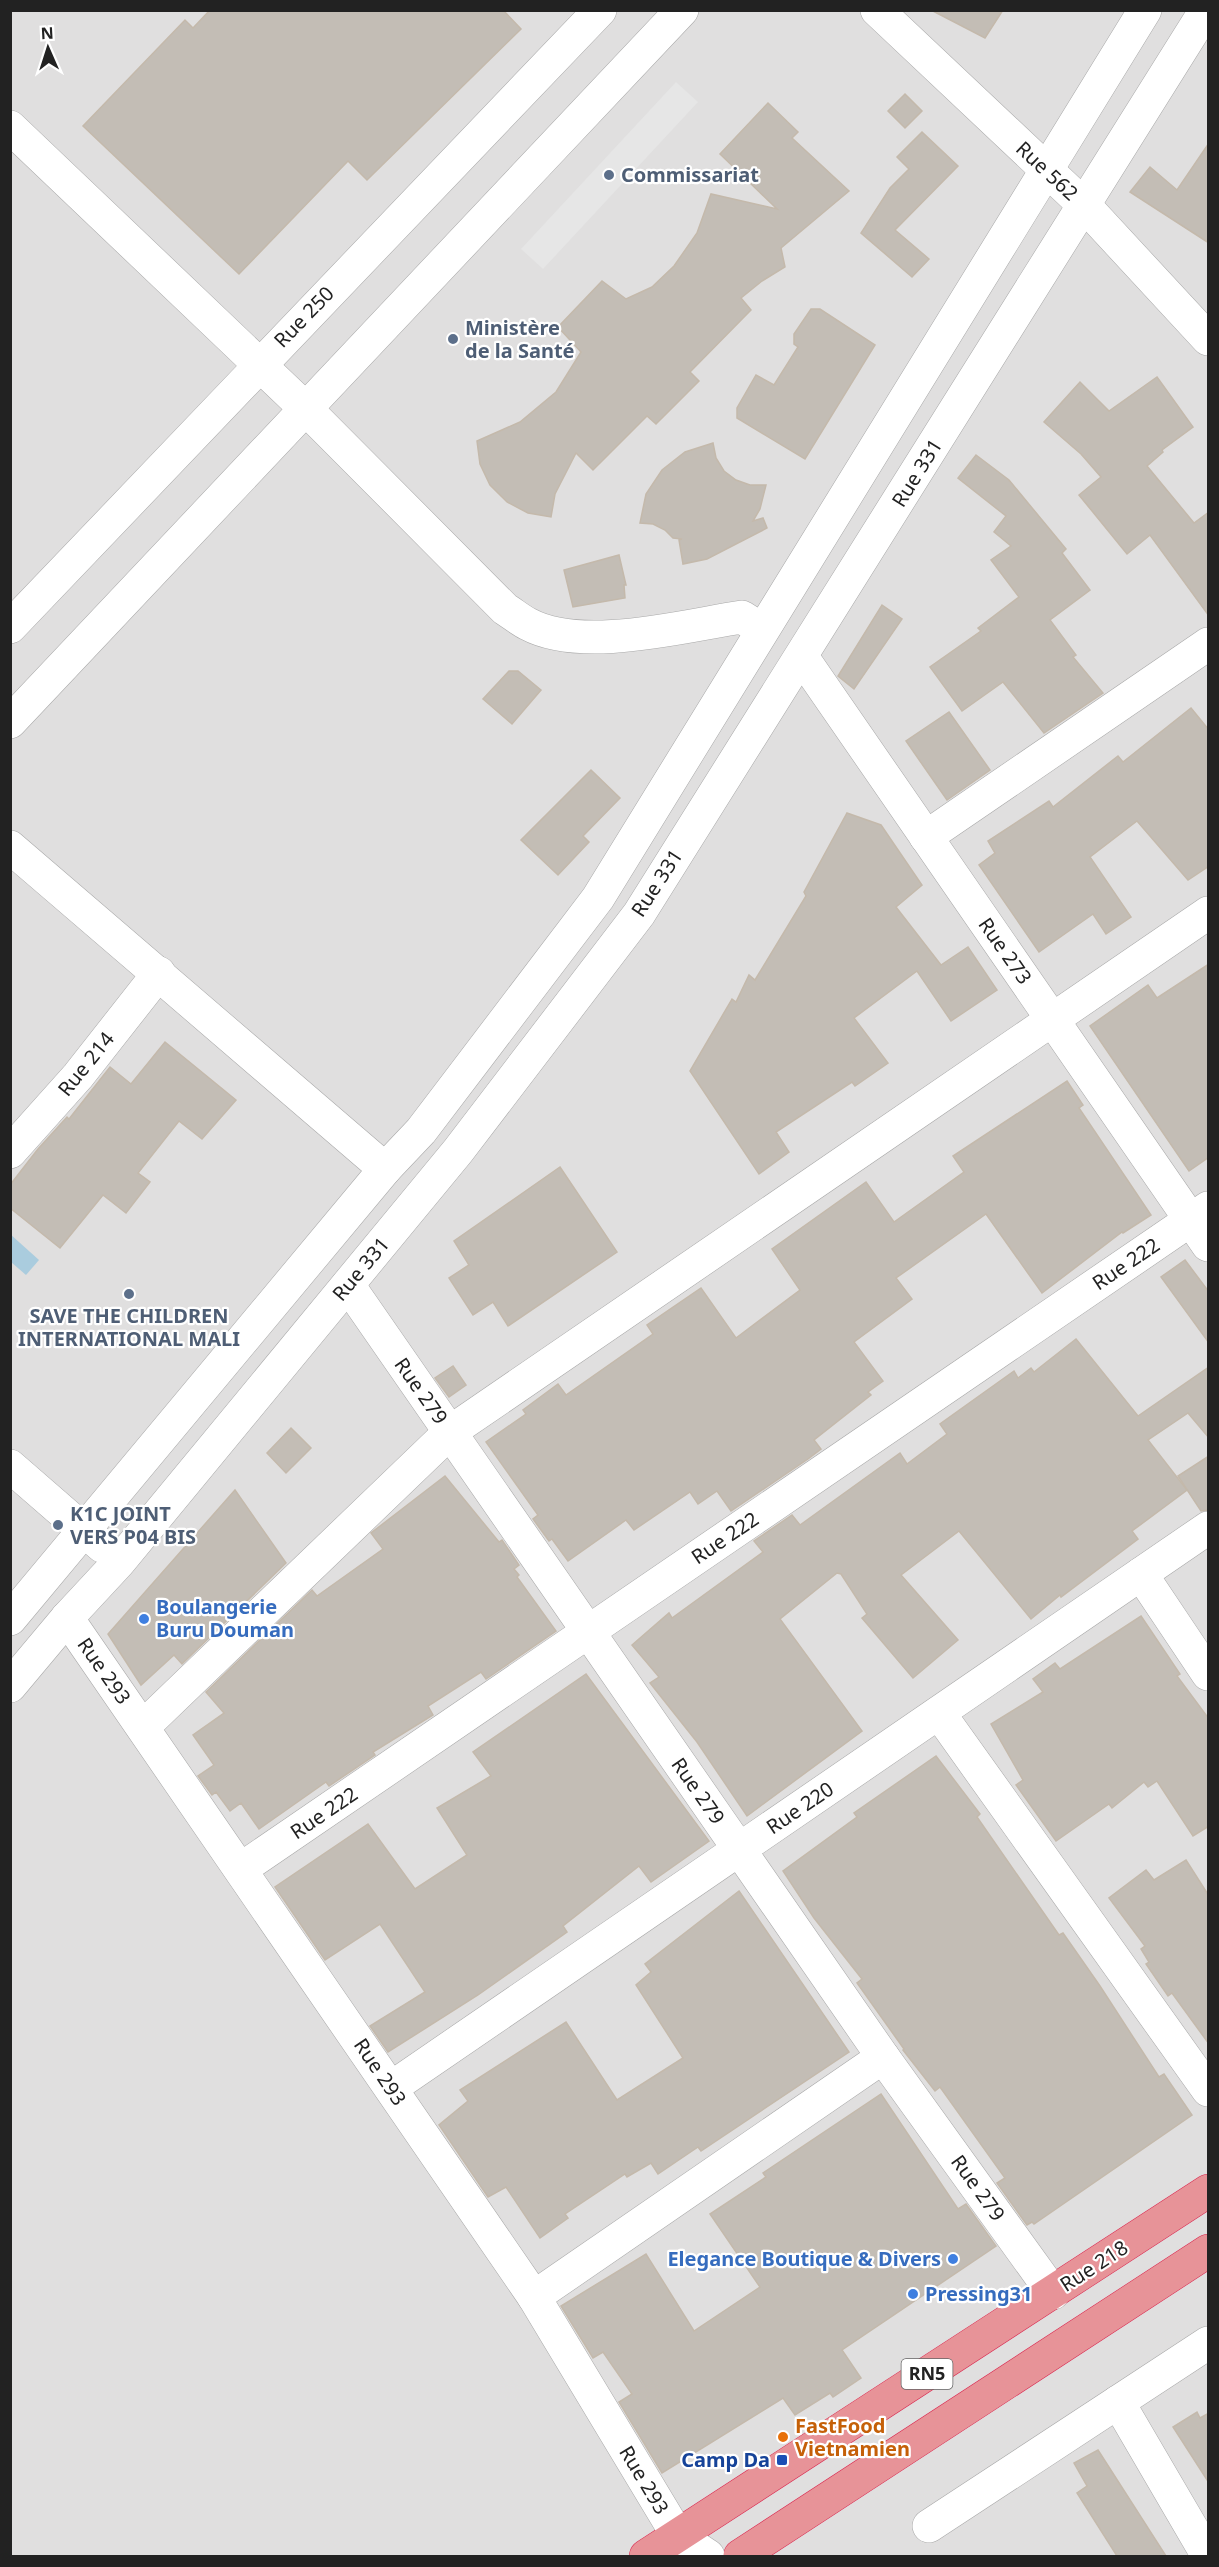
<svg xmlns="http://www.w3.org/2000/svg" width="1219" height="2567" font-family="'Noto Sans',sans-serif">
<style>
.residential{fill:#e0dfdf}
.parking{fill:#e6e6e6}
.water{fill:#aaccde}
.building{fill:#c3bdb5;stroke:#c4b9ab;stroke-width:1.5}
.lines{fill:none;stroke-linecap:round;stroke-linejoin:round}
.minor-casing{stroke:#a9a9a9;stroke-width:34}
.highway-casing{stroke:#da2b52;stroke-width:34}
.minor{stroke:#fff;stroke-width:33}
.highway{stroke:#e79398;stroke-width:33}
.service-dot{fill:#5c6f8a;stroke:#fff;stroke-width:2}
.shop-dot{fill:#3f7fe0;stroke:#fff;stroke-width:2}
.food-dot{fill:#e8710a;stroke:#fff;stroke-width:2}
.transit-dot{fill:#1a4fb4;stroke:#fff;stroke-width:2}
.labels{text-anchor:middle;stroke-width:4.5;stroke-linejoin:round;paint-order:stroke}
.shield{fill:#fff;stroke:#646464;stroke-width:1.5}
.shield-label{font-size:18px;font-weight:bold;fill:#222}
.street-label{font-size:20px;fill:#222;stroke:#fff}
.service-label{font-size:20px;font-weight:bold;fill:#4e5e75;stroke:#fff;text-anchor:start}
.shop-label{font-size:20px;font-weight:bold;fill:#366cbe;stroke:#fff;text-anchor:start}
.food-label{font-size:20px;font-weight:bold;fill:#c56008;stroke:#fff;text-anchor:start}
.transit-label{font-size:20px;font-weight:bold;fill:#164399;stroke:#fff;text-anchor:end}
</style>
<rect width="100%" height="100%" fill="#f2f0e9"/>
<!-- residential -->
<rect class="residential" x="11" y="11" width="1197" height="2545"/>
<!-- parking -->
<path class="parking" d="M676 82 698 102 543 269 521 249Z"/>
<!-- water -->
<path class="water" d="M10 1234 39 1260 26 1275 11 1262Z"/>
<!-- building -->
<g class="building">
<path d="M210 10H503L521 29 367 180 348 161 239 274 83 126 185 20 193 28Z"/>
<path d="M931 10H1003L985 38Z"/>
<path d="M905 94 922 111 905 128 888 111Z"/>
<path d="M768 103 798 132 792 138 849 191 781 248 785 267 762 281 741 298 751 310 690 372 699 381 656 424 647 416 593 470 576 453 555 494 551 517 528 513 507 502 490 485 480 464 477 441 520 422 556 392 581 352 558 327 602 281 626 299 652 287 674 266 697 233 711 194 777 209 720 154Z"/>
<path d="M922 132 958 166 895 230 929 259 912 277 861 233 890 188 909 169 897 157Z"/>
<path d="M1209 143V243L1130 192 1150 167 1177 190Z"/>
<path d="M811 309H820L875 345 805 459 737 418V408L756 375 774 385 798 347 794 344V334Z"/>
<path d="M1157 377 1193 427 1162 450 1163 452 1147 466 1194 523 1209 512V616L1150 535 1127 554 1079 495 1101 477 1081 454 1044 422 1080 382 1109 411Z"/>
<path d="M713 443 716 458 724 471 736 480 750 485H766L760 509 753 521 763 518 767 528 707 559 683 564 679 540 682 539 673 538 665 530 653 524 640 523 646 494 662 470 685 452Z"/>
<path d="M976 455 1009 480 1066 549 1062 553 1090 590 1050 620 1076 655 1073 657 1103 693 1044 733 1003 682 962 711 930 667 981 631 978 628 1019 597 991 560 1011 546 994 532 1006 516 958 478Z"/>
<path d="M619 555 626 585H624L625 598 573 607 564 570Z"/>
<path d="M882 605 902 619 854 689 838 676Z"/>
<path d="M509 671H518L541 690 512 724 483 699Z"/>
<path d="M1191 708 1209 730V866L1188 880 1137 821 1090 857 1131 917 1106 934 1093 914 1039 952 979 865 995 853 988 841 1049 801 1053 807 1118 756 1123 762Z"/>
<path d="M949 712 990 770 947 800 906 741Z"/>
<path d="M591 770 620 798 583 836 589 842 558 875 521 840Z"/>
<path d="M847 813 881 825 922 885 896 907 941 965 968 947 997 990 951 1021 917 971 854 1018 888 1063 855 1086 852 1082 776 1132 789 1152 759 1174 690 1071 732 999 736 1002 749 975 755 980 806 896 804 892Z"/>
<path d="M1209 964V1157L1189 1171 1090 1026 1148 985 1157 998Z"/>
<path d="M165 1042 236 1100 202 1139 179 1121 138 1173 150 1182 126 1213 103 1195 60 1248 10 1208V1185L38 1149 67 1117 69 1119 110 1067 131 1084Z"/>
<path d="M1067 1081 1083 1105 1079 1108 1151 1215 1123 1233 1122 1232 1042 1293 986 1214 896 1278 912 1299 854 1342 883 1381 868 1392 871 1395 814 1440 821 1449 808 1459 731 1511 717 1491 698 1504 690 1492 634 1530 626 1520 568 1561 552 1539 549 1541 533 1519 538 1515 486 1442 526 1414 523 1410 558 1384 566 1395 653 1334 647 1325 701 1288 736 1338 800 1290 772 1249 866 1182 894 1222 964 1172 953 1156Z"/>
<path d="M560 1167 617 1252 508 1326 493 1302 473 1315 449 1278 469 1265 454 1241Z"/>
<path d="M1185 1260 1209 1292V1343L1161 1277Z"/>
<path d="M1076 1339 1138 1416 1209 1367V1438L1188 1413 1148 1440 1187 1490 1132 1531 1138 1539 1061 1597 1060 1595 1031 1619 959 1531 901 1575 958 1640 913 1678 862 1618 867 1614 841 1574 837 1573 780 1619 862 1731 747 1816 697 1742 650 1683 659 1677 632 1645 669 1613 672 1618 763 1552 754 1541 792 1515 800 1525 900 1453 907 1464 947 1434 940 1424 1014 1371 1018 1378 1031 1368 1034 1372Z"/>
<path d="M453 1366 466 1385 449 1397 435 1378Z"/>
<path d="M291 1428 311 1448 286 1473 267 1453Z"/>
<path d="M1209 1456V1510L1201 1511 1178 1476Z"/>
<path d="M445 1476 499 1542 502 1540 519 1565 514 1569 519 1575 517 1577 556 1631 486 1679 481 1672 428 1706 433 1715 373 1752 375 1755 329 1786 326 1782 259 1829 241 1803 230 1811 216 1792 212 1795 198 1776 214 1765 193 1735 224 1713 206 1692 312 1590 317 1596 383 1549 371 1533Z"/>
<path d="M235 1490 286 1563 182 1664 174 1655 141 1685 108 1634Z"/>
<path d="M1141 1616 1180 1674 1177 1676 1209 1719V1826L1193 1836 1157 1781 1148 1787 1144 1782 1112 1808 1109 1804 1056 1841 1016 1785 1023 1780 991 1724 1043 1692 1033 1679 1055 1663 1060 1669Z"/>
<path d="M586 1674 709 1841 651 1882 639 1866 563 1926 567 1932 478 1995 388 2052 370 2026 425 1992 380 1924 325 1960 275 1887 368 1824 415 1889 467 1855 437 1808 491 1776 473 1752Z"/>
<path d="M936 1756 980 1814 977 1817 1059 1935 1063 1933 1100 1986 1159 2077 1164 2074 1192 2115 1034 2224 1032 2222 1027 2225 997 2183 1005 2178 940 2087 935 2091 903 2050 904 2049 857 1983 862 1979 814 1918 783 1871 857 1817 854 1813Z"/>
<path d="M1186 1860 1209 1896V2044L1172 1993 1168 1996 1146 1964 1149 1962 1141 1949 1145 1946 1109 1898 1146 1870 1154 1880Z"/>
<path d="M739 1891 849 2052 701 2151 698 2147 658 2174 651 2163 627 2177 625 2174 565 2214 568 2218 540 2238 506 2187 488 2197 439 2125 468 2101 460 2090 566 2022 617 2100 683 2058 636 1985 651 1972 645 1964Z"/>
<path d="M881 2094 958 2209 966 2204 996 2246 842 2350 861 2378 833 2397 830 2393 795 2415 783 2398 662 2473 619 2402 632 2394 603 2352 593 2358 561 2306 646 2254 694 2331 760 2287 710 2214 766 2177 763 2173Z"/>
<path d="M1197 2412 1200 2418 1209 2413V2483L1173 2427Z"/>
<path d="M1098 2450 1166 2556H1117L1077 2493 1087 2486 1074 2463Z"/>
</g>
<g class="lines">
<!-- minor casing -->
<g class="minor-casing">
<g id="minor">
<path d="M877 10 1085 206 1208 339"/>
<path d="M10 127 306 409 505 609C513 614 520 620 528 624 582 653 683 626 742 617L762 630"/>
<path d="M10 627 600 10"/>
<path d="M802 657 1208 1245"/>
<path d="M10 722 682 10"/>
<path d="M926 837 1208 644"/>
<path d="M10 847 385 1169"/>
<path d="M10 1152 78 1076 159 973"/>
<path d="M348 1285 883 2057 1053 2293"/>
<path d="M10 1466 102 1546"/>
<path d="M1141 1574 1208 1674"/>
<path d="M67 1618 534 2297 678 2536 708 2556"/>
<path d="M10 1619 385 1169 421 1131 598 898 1145 10"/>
<path d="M10 1686 67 1618 119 1562 458 1151 639 914 1206 10"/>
<path d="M939 1713 1208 2090"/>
<path d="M143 1727 450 1432 1208 913"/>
<path d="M241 1869 1208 1208"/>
<path d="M391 2088 1208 1528"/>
<path d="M534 2297 883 2057"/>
<path d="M1118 2402 1208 2556"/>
<path d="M929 2526 1208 2343"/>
</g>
</g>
<!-- highway casing -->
<g class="highway-casing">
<g id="highway">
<path d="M646 2556 1208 2191"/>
<path d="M740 2556 1208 2251"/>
</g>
</g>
<!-- minor -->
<use href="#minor" class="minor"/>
<!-- highway -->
<use href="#highway" class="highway"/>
</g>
<!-- markers -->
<g class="service-dot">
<circle cx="609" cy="175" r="6"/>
<circle cx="453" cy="339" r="6"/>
<circle cx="129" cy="1294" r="6"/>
<circle cx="58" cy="1525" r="6"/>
</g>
<g class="shop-dot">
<circle cx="144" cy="1619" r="6"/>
<circle cx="953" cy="2259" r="6"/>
<circle cx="913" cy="2294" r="6"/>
</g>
<circle class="food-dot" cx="783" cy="2437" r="6"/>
<rect class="transit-dot" x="776" y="2454" width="12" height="12" rx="3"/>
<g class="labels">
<!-- shield labels -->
<rect class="shield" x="901.5" y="2359" width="51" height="30" rx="4.5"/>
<g class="shield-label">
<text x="927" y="2380">RN5</text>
</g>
<!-- street labels -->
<g class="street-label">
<text transform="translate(1047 171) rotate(43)" y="7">Rue 562</text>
<text transform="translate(304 317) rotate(-46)" y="7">Rue 250</text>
<text transform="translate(917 473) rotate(-58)" y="7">Rue 331</text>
<text transform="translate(657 883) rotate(-57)" y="7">Rue 331</text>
<text transform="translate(1005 951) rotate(55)" y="7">Rue 273</text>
<text transform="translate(86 1064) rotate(-51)" y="7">Rue 214</text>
<text transform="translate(1126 1264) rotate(-34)" y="7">Rue 222</text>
<text transform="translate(361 1269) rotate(-50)" y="7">Rue 331</text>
<text transform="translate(421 1391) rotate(55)" y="7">Rue 279</text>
<text transform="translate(725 1538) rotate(-34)" y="7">Rue 222</text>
<text transform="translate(104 1671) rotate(55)" y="7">Rue 293</text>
<text transform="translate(698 1791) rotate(55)" y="7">Rue 279</text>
<text transform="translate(800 1808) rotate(-34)" y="7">Rue 220</text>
<text transform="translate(324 1813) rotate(-34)" y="7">Rue 222</text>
<text transform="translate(380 2072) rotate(56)" y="7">Rue 293</text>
<text transform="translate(978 2188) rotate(54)" y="7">Rue 279</text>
<text transform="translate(1094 2266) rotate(-33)" y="7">Rue 218</text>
<text transform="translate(644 2480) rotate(59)" y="7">Rue 293</text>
</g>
<!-- service labels -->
<g class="service-label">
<text x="621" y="182">Commissariat</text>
<text x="465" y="335">Ministère<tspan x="465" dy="23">de la Santé</tspan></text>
<text x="129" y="1323" text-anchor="middle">SAVE THE CHILDREN<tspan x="129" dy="23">INTERNATIONAL MALI</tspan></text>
<text x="70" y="1521">K1C JOINT<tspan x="70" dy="23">VERS P04 BIS</tspan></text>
</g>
<!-- shop labels -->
<g class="shop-label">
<text x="156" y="1614">Boulangerie<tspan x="156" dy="23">Buru Douman</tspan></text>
<text x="941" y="2266" text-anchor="end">Elegance Boutique &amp; Divers</text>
<text x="925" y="2301">Pressing31</text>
</g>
<!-- food labels -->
<g class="food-label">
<text x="795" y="2433">FastFood<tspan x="795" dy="23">Vietnamien</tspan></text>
</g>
<!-- transit labels -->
<g class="transit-label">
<text x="770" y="2467">Camp Da</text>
</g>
</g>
<!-- border -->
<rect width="1219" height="2567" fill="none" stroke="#222222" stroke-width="24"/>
<!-- north arrow -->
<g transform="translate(48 48) rotate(357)" stroke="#ffffff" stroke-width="4.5" paint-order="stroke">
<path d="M0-4.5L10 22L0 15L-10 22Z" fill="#222222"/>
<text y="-9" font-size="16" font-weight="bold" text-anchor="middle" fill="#222222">N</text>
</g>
</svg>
